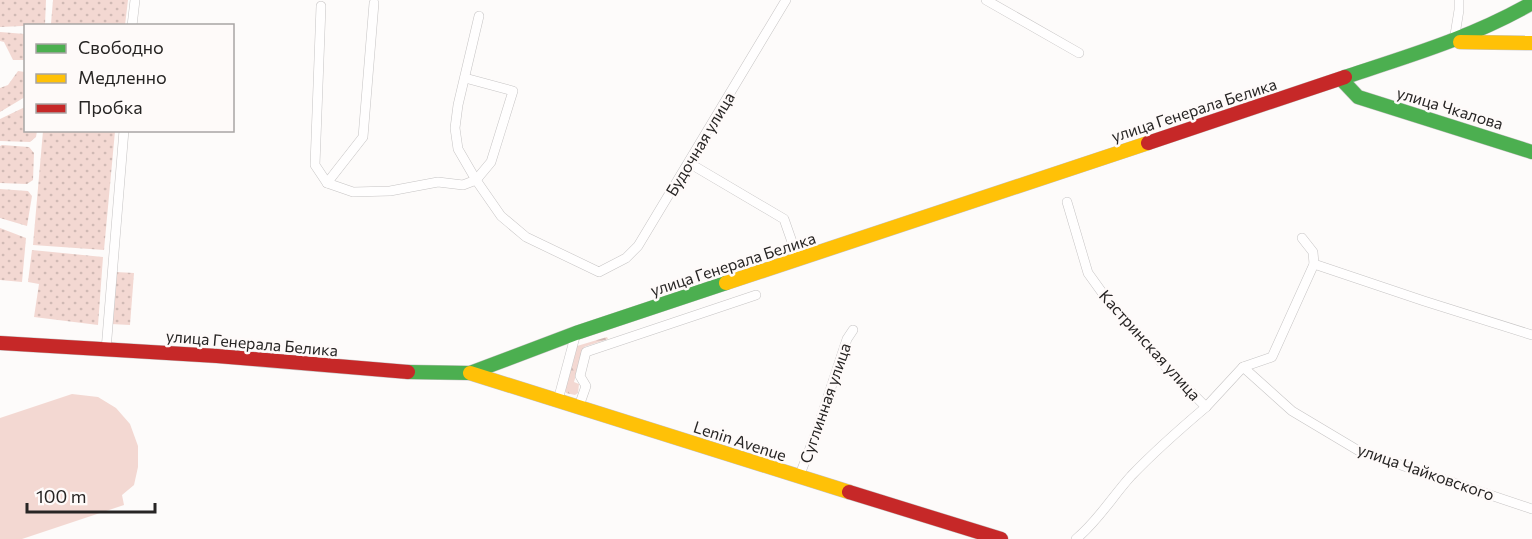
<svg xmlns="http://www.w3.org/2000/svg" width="1532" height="539" font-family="Commissioner,sans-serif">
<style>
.grass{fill:url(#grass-dots)}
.forest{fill:url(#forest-firs)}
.pitch{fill:#f3d8d2}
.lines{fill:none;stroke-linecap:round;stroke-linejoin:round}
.street-casing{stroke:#c6c4c4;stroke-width:10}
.fast-casing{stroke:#c6c4c4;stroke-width:15}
.slow-casing{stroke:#c6c4c4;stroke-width:15}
.jam-casing{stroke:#c6c4c4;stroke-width:15}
.street{stroke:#fffefe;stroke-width:9}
.fast{stroke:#4caf50;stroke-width:14}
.slow{stroke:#ffc107;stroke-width:14}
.jam{stroke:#c62828;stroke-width:14}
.labels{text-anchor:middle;stroke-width:5;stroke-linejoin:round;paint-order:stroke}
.street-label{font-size:16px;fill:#272524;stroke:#fefaf9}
</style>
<defs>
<pattern id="grass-dots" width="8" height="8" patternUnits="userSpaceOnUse" patternTransform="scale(1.5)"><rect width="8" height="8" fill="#f3d8d2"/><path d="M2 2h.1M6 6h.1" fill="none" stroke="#d0b9b4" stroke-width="1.8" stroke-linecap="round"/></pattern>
<pattern id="forest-firs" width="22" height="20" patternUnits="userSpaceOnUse" patternTransform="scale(1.5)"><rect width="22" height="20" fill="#f3d8d2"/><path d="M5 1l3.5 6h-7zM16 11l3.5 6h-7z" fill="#d0b9b4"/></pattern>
</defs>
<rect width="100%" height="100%" fill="#fdfbfa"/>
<!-- grass -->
<g class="grass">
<path d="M0 0H46L45 25 0 27Z"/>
<path d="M53 0H128L125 25 51 24Z"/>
<path d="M0 32 25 34V60H13L4 42 0 41Z"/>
<path d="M18 71 25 72V97L0 112V88L8 85Z"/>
<path d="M25 107 26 130 37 131 36 137 30 142 0 141V119Z"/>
<path d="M43 131H115L104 250 33 245Z"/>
<path d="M2 145 29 147 34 153 33 180 27 184 0 183V146Z"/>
<path d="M0 189 28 191 32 196 27 226 0 218Z"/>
<path d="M0 228 26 238 22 282 0 280Z"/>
<path d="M32 250 103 257 98 325 34 317 39 284 28 282Z"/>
<path d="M116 272 134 273 130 325 111 324Z"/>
</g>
<!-- forest -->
<path class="forest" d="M607 337 608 339 584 347 574 382 579 384 578 393 575 395 566 393 564 388 577 346Z"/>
<!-- pitch -->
<path class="pitch" d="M72 394 98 397 116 408 130 424 138 446V467L134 485 122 495 124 505 22 539H0V418Z"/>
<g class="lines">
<!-- street casing -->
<g class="street-casing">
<g id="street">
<path d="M986 0 1079 53"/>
<path d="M321 6 315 165 327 183 353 192 390 191 438 182 463 185 476 180 491 162 513 91 465 78"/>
<path d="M479 16 458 105 455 128 458 149 476 180 501 216 526 237 599 272 626 258 638 246 786 0"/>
<path d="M132 26 135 0"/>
<path d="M1454 41 1459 10V0"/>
<path d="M689 163 784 219 798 259"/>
<path d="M327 183 363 137 374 3"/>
<path d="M1067 202 1088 273 1106 298 1162 363 1206 407 1243 367 1292 411 1359 451 1532 509"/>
<path d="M1314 264 1424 301 1532 335"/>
<path d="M106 350 124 130"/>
<path d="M1243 367 1272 357 1314 264 1313 252 1302 238"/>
<path d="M558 400 576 333"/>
<path d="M579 406 586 386 580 376 586 352 756 295"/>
<path d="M799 477 817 430 847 339 853 330"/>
<path d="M1076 539C1098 521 1112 497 1131 476 1155 451 1180 429 1206 407"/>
</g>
</g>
<!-- fast casing -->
<g class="fast-casing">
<g id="fast">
<path d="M1345 77C1409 56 1473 37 1532 3"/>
<path d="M1341 79 1358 97 1532 152"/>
<path d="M408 372 470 373 576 333 726 283"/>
</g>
</g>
<!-- slow casing -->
<g class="slow-casing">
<g id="slow">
<path d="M1460 42 1532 43"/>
<path d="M726 283 1148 143"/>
<path d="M470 373 849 492"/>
</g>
</g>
<!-- jam casing -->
<g class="jam-casing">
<g id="jam">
<path d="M1148 143 1345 77"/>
<path d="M0 343 217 356 408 372"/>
<path d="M849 492 1001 539"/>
</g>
</g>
<!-- street -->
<use href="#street" class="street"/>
<!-- fast -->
<use href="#fast" class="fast"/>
<!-- slow -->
<use href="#slow" class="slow"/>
<!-- jam -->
<use href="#jam" class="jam"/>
</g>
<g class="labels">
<!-- street labels -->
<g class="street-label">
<text transform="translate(1450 108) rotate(17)" y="6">улица Чкалова</text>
<text transform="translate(1194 110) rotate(-18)" y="6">улица Генерала Белика</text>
<text transform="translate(700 144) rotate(-59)" y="6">Будочная улица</text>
<text transform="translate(733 264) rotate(-18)" y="6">улица Генерала Белика</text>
<text transform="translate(252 343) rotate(5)" y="6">улица Генерала Белика</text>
<text transform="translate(1150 345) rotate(48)" y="6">Кастринская улица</text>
<text transform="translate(825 403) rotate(-71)" y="6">Суглинная улица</text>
<text transform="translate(740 441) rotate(18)" y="6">Lenin Avenue</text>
<text transform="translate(1426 472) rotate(19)" y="6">улица Чайковского</text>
</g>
</g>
<!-- legend -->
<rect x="24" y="24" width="210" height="108" fill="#fefaf9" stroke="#a8a5a4" stroke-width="1.5"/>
<rect x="36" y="44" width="30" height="9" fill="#4caf50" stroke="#a8a5a4" stroke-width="1.5"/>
<text x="78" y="54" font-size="18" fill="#272524">Свободно</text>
<rect x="36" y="74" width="30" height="9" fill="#ffc107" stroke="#a8a5a4" stroke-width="1.5"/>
<text x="78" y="84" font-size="18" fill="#272524">Медленно</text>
<rect x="36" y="104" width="30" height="9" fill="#c62828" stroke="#a8a5a4" stroke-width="1.5"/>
<text x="78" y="114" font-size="18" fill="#272524">Пробка</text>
<!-- scale -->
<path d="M27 503v9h128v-9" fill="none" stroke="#272524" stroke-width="3"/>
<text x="36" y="503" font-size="18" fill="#272524" stroke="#fefaf9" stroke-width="4.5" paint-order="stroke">100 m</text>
</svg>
